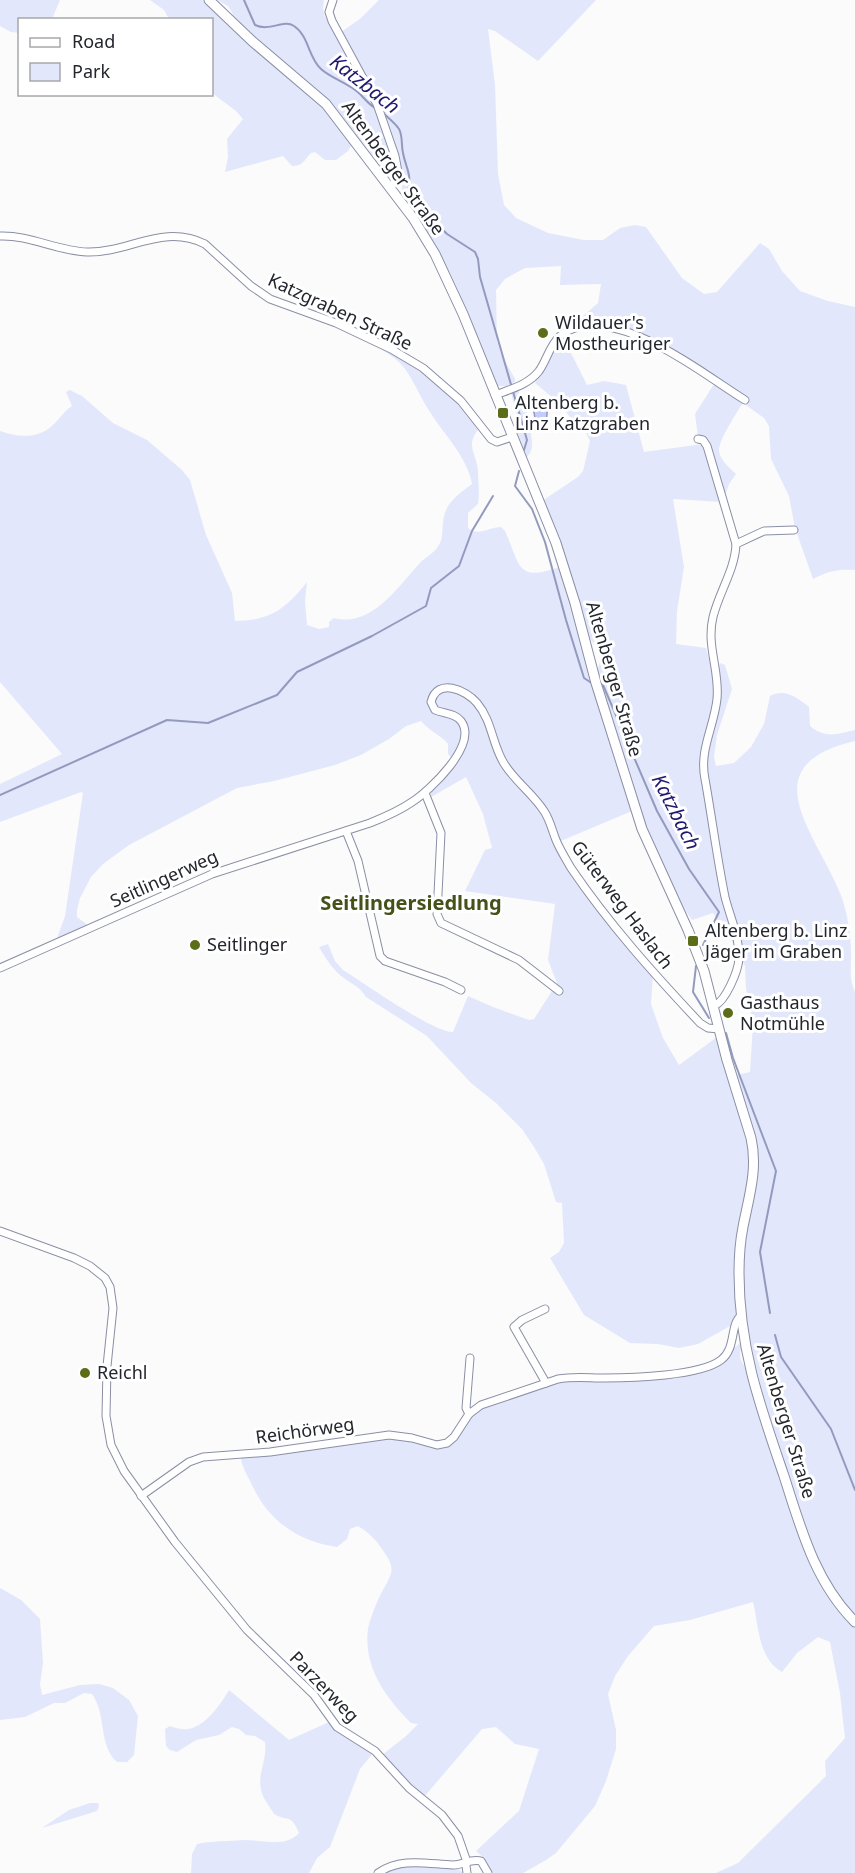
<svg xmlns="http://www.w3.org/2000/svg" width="855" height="1873" font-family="'Noto Sans',sans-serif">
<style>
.green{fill:#e2e7fc}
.water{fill:#c3ccfc;stroke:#939abe;stroke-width:1.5}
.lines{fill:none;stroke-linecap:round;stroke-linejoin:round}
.stream{stroke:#939abe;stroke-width:2}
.street-casing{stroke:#8b8fa4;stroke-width:9}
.secondary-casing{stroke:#8b8fa4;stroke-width:11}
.street{stroke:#fff;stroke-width:7}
.secondary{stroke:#fff;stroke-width:9}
.poi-dot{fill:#5c6d19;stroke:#fff;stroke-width:2}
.labels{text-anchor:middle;stroke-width:6;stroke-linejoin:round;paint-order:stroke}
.street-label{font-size:18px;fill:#24262e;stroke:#fff}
.poi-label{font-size:18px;fill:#24262e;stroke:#fff;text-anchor:start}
.water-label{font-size:20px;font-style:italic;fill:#1f1970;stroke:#fff}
.neighbourhood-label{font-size:20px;font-weight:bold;fill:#455119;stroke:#fff}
</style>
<rect width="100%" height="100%" fill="#fbfbfb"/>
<!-- green -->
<g class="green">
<path d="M0 0H60L52 19 20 20 19 33 11 32 0 26Z"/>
<path d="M150 0H202L249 44 325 108 352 144 348 151 336 160H325L315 152 311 153C304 160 303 166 292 166L283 156 225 172 228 157 227 139 243 119 236 111 212 93V20L169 19 164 10Z"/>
<path d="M217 0H324L323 9 325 17 376 107 392 153 397 174 392 181 332 104 237 21 228 6Z"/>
<path d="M379 0H596L538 61 495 31 488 29 495 85 498 174 504 205 516 218 548 233 584 240H603L620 228 635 225 646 227 682 278 704 294 717 292 760 243 769 249 782 271 800 291 828 301 855 307V570C838 569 828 571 813 579L795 528 789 496 771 459 769 426 764 418 743 403C737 412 718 441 719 451 720 460 730 468 736 474L729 484 725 496 710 446 698 437 695 414 714 384 743 403 746 397 623 328H569L598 303 601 284 560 285 561 266 525 268 505 279 496 290 497 341 501 354 515 379V382L506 386H496L455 283 440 253 402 192V174L383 118 340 33 361 18Z"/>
<path d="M563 337 587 385 604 381 626 385 644 452 703 444 722 502 673 499 684 567 677 611 676 644 706 648 714 677 713 686 718 683V670L720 663 725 665 732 689 717 735 714 757 716 766 734 763 751 747 764 724 770 696C784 688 797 697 809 707L810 726C826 739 837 734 855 730V741C747 766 819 836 842 898 848 916 851 937 851 956 851 972 849 977 855 992V1617L831 1589 816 1561 752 1363 744 1299 743 1268 745 1241 758 1178V1151L753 1128 737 1075 750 1072 753 1024 746 989 745 966 730 937 713 913 692 920 679 902 649 839 597 671 602 656 601 652 586 634 559 539 542 501 578 477 583 471 590 441 582 425 570 417 559 403 535 383 553 347Z"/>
<path d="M381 349C422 365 453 394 478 430 465 446 477 454 478 471 478 482 480 493 478 504L468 513V528C478 537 489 527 501 527L505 531C520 564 516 583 559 567L632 811 556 843 653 974 651 1004 663 1038 679 1065 717 1037 749 1152V1175L739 1321 698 1344 679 1348 658 1344 630 1343 584 1315 550 1258 559 1252 564 1243 562 1203 556 1202 544 1164 534 1147 522 1129 496 1103 471 1083 427 1036 366 997C360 986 349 983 340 975 331 967 325 957 319 947L328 944 335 961 343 970C364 983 434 1033 453 1032L468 996 493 1007 529 1020 534 1019 557 983 548 960 555 904 465 891 485 850 492 848 483 814 466 777 431 797V791L456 763 448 754V744C440 734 430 732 421 721L406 726 389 739 361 755 335 765 274 781 237 788 129 845 103 864 91 877 80 898 77 910V917L89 926 56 941 65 916 83 793 81 792 0 822V784L62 754 0 682V431C19 438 40 439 55 423 61 417 64 411 72 406L66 392 70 390 82 396 113 423 147 440 182 470 190 480 206 535 232 593 235 621C272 620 285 609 307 582L305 602 307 625 319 629 329 627V622L334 618C371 628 398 587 419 564 425 557 434 554 439 545 443 539 442 530 443 523 444 504 457 495 472 484 467 456 444 435 430 412 419 396 413 377 400 363 395 358 387 353 381 349Z"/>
<path d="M517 390C525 398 532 432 532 445 532 450 530 454 526 458L518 435V418L511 393Z"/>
<path d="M743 1340C741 1350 737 1357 744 1365L804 1549 819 1581 840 1611 855 1628V1873H716L738 1863 826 1776 825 1761 845 1738 840 1693 830 1642 818 1637 797 1653 782 1672C758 1658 759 1627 753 1602L690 1620 654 1626 628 1656 615 1676 608 1694 616 1730V1749L606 1781 595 1806 556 1853 546 1860 523 1873H492L484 1858 476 1851 519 1811 539 1749 515 1744 496 1727 482 1729 424 1797 382 1755 406 1736 418 1724 411 1723C386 1698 363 1667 368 1629 370 1619 378 1598 383 1590 392 1573 396 1569 384 1552 376 1540 370 1533 358 1526L350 1529 347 1539 337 1547C296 1541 268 1520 251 1483 247 1474 241 1466 241 1456L390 1438 446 1446C457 1433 467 1417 481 1409 498 1400 557 1381 577 1380 642 1378 691 1392 743 1340Z"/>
<path d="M0 1588 21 1600 40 1619 43 1663 40 1684 42 1695 80 1685 99 1684 113 1688 129 1700 138 1716 134 1755 127 1762H117C98 1745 107 1715 92 1694L84 1693 65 1703H54L25 1717 0 1720Z"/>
<path d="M229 1690 289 1740 329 1722 374 1752 360 1769 330 1847 317 1858 309 1873H191L192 1854 197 1844C209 1841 232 1841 245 1840 262 1840 286 1848 299 1833 291 1813 287 1822 274 1814 274 1813 269 1807 269 1806 250 1780 268 1767 265 1742L255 1736 246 1735 239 1729 232 1727 219 1735 196 1740 177 1752 170 1750 166 1746 165 1729 170 1726C176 1728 182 1730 188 1729 205 1727 221 1704 229 1690Z"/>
<path d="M90 1803H98L99 1806 97 1811 42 1828 69 1810Z"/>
<path d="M419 1865 457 1868 463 1873H384L396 1867Z"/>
</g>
<!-- water -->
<path class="water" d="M541 399C548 405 548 412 546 421L542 424 537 423C534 417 532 406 535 400Z"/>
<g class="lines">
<!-- stream -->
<g class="stream">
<path d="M244 0 255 25C270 32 283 19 294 26 309 36 308 57 321 69 332 79 349 83 360 94 366 100 369 105 377 109"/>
<path d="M382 112C387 117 395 123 399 129 403 136 401 145 403 153 406 169 412 173 408 191L411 197 447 234 475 252 478 259 480 277 527 440 524 450"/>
<path d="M519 471 515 486 532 509 545 542 566 620 584 678 593 684"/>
<path d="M603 685 657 811 689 869 719 912 703 945"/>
<path d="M0 795 167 720 208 723 277 695 297 672 372 636 426 606 431 588 459 566 472 531 493 496"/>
<path d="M696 966 693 992 709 1018"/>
<path d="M726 1033 733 1058 776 1171 760 1252 770 1313"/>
<path d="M775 1335 781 1357 831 1429 855 1490"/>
</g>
<!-- street casing -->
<g class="street-casing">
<g id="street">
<path d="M333 0 329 12 332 21 377 104 395 156 399 177 391 187"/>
<path d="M0 236C30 235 57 251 87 252 129 253 163 223 205 244L251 286 270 299 336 323 391 349 423 368 461 401 491 439 497 442 512 437"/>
<path d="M495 395C511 389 528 385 539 371 547 360 549 346 560 336 608 297 704 375 745 400"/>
<path d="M698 439 703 440 707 446 736 544"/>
<path d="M425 793 441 833 437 914 441 923 519 960 559 991"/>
<path d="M346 831 358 861 380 956 385 961 445 982 461 990"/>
<path d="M0 968 212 874 370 823C385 817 399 811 412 802 429 791 479 745 461 721 455 713 444 714 435 710L431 702C437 677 466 690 477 703 493 722 492 746 505 765 516 782 533 794 544 811 550 820 552 830 556 840 560 850 566 859 571 868 609 924 654 974 700 1023L708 1028 719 1029"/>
<path d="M714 1006C726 1001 738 971 739 959 740 938 730 917 725 897 717 858 712 818 705 779 699 750 714 727 717 699 720 671 706 646 713 617 719 592 735 570 736 544L764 531 794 530"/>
<path d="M0 1231 74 1258 90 1266 105 1278 110 1287 113 1308 107 1366 106 1416 111 1445 124 1471 175 1542 247 1630 314 1695 337 1727 375 1751 409 1788 442 1815 458 1836 467 1862 466 1866 467 1873"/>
<path d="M545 1309 522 1320 514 1327 546 1383"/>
<path d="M469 1414 466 1408 470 1358"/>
<path d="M141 1496 189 1462 203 1457 270 1452 389 1435 412 1438 437 1445 447 1443 454 1437 469 1414 481 1405 558 1379C574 1376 589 1378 604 1378 632 1378 700 1376 721 1360 737 1348 729 1324 742 1315"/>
<path d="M378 1873C401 1857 427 1864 453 1865 463 1865 471 1858 481 1861L488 1873"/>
</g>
</g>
<!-- secondary casing -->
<g class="secondary-casing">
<path id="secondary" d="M209 0 252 41 326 104 413 218 435 254 463 314 556 543 575 603 596 683 642 829 688 930 704 971 727 1060 751 1138C758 1169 749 1196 743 1227 740 1242 739 1258 739 1273 739 1348 760 1406 784 1476 801 1529 815 1582 855 1622"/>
</g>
<!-- street -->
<use href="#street" class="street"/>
<!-- secondary -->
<use href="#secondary" class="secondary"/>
</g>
<!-- markers -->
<g class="poi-dot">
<circle cx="543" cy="333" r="6"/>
<rect x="497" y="407" width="12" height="12" rx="3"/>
<rect x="687" y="935" width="12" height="12" rx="3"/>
<circle cx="195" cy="945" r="6"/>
<circle cx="728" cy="1013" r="6"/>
<circle cx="85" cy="1373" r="6"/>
</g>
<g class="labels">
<!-- street labels -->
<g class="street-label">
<text transform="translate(393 168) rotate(54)" y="6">Altenberger Straße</text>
<text transform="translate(340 312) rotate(25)" y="6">Katzgraben Straße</text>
<text transform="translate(614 679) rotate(74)" y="6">Altenberger Straße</text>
<text transform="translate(164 879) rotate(-24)" y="6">Seitlingerweg</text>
<text transform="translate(622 905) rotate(53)" y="6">Güterweg Haslach</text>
<text transform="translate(786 1421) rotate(73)" y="6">Altenberger Straße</text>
<text transform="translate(305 1431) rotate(-8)" y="6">Reichörweg</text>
<text transform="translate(324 1687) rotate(46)" y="6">Parzerweg</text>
</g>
<!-- poi labels -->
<g class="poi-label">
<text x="555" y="329">Wildauer's<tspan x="555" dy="21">Mostheuriger</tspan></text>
<text x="515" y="409">Altenberg b.<tspan x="515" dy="21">Linz Katzgraben</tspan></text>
<text x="705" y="937">Altenberg b. Linz<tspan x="705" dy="21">Jäger im Graben</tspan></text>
<text x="207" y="951">Seitlinger</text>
<text x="740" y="1009">Gasthaus<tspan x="740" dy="21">Notmühle</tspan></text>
<text x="97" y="1379">Reichl</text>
</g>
<!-- water labels -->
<g class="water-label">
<text transform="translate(365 84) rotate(38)" y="7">Katzbach</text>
<text transform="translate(676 812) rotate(63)" y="7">Katzbach</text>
</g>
<!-- neighbourhood labels -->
<g class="neighbourhood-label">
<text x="411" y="910">Seitlingersiedlung</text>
</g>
</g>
<!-- legend -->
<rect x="18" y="18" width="195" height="78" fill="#ffffff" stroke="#a7a8ab" stroke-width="1.5"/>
<rect x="30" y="38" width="30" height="9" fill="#ffffff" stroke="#a7a8ab" stroke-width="1.5"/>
<text x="72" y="48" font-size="18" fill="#24262e">Road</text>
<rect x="30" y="63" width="30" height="18" fill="#e2e7fc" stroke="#a7a8ab" stroke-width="1.5"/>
<text x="72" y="78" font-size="18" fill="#24262e">Park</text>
</svg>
